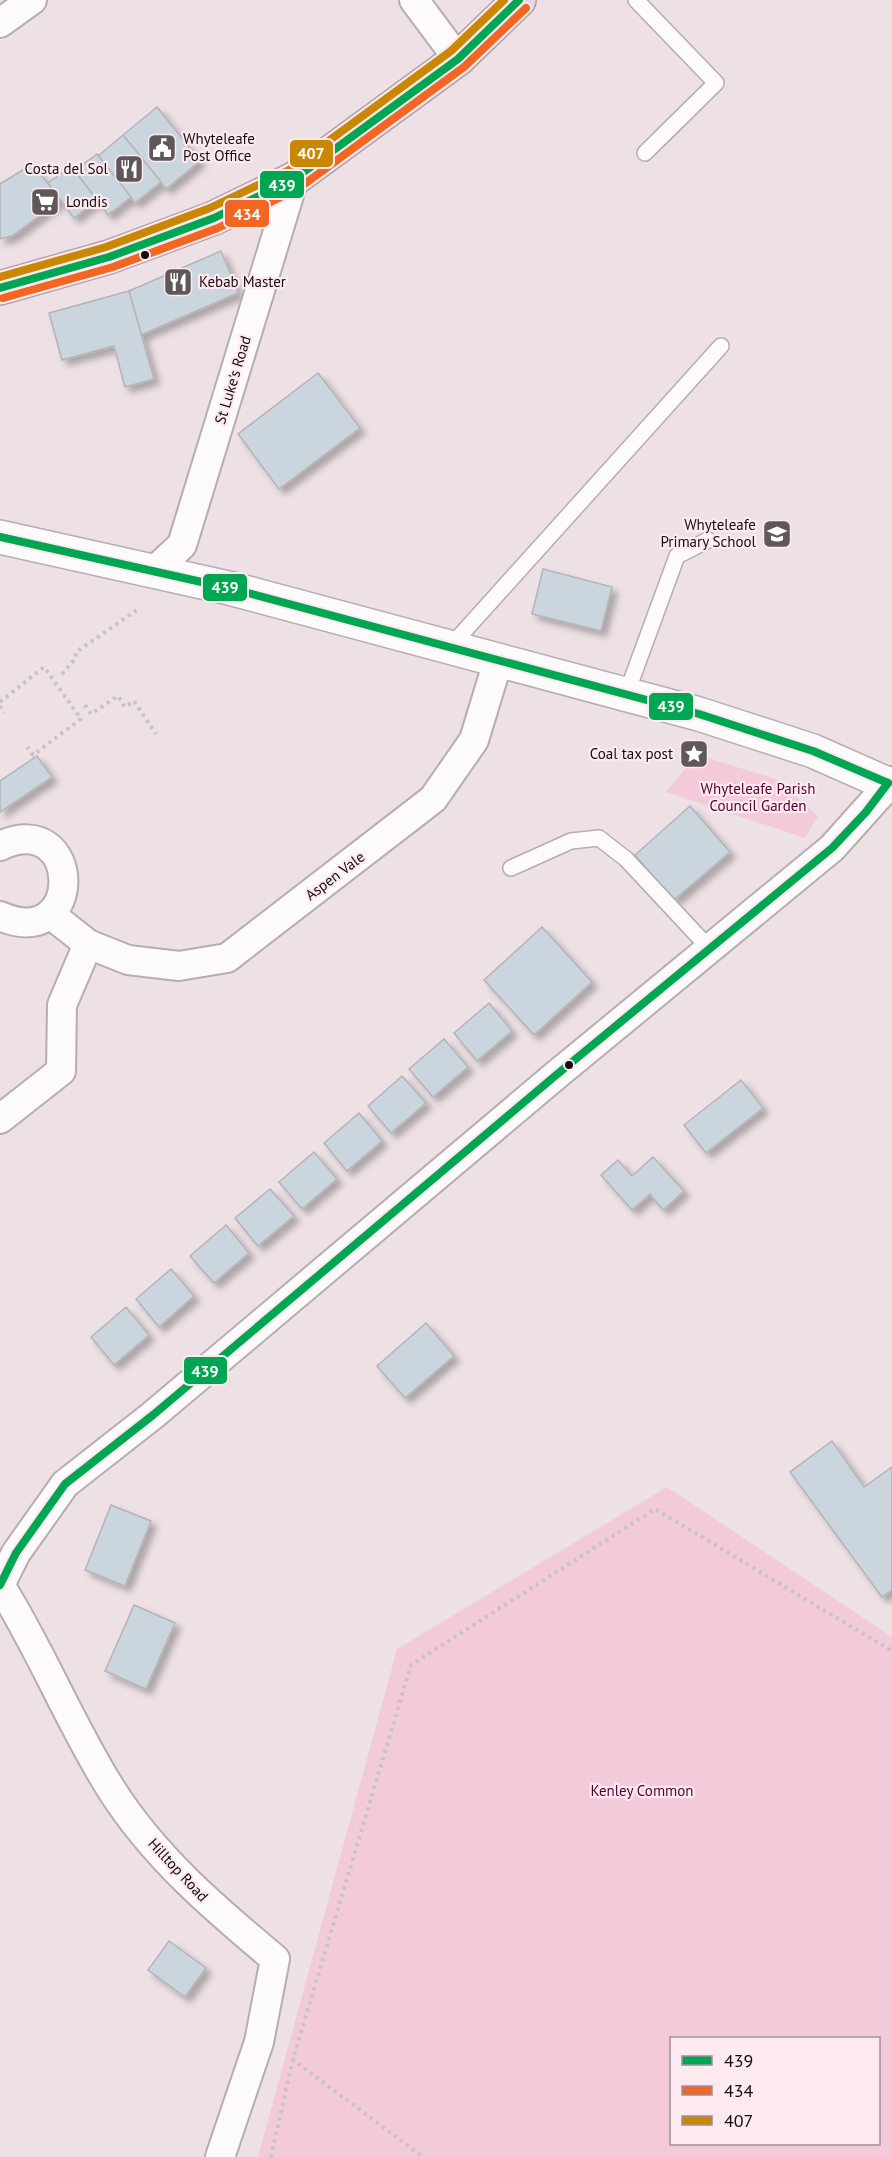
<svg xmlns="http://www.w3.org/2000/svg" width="892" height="2157" font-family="'PT Sans',sans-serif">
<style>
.green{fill:#f2cad9;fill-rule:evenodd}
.building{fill:#cbd5de;stroke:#b4b3b7;stroke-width:1.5;filter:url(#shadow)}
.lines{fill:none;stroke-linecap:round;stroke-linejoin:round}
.lane-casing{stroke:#b7adb1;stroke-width:18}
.street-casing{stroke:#b7adb1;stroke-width:32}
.secondary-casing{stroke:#b7adb1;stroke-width:36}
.highway-casing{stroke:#b2a0a7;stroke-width:36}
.path{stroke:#c7c2c3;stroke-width:4;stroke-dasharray:3 4.5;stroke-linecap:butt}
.lane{stroke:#fcfafb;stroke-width:15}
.street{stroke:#fcfafb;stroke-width:28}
.secondary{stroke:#fcfafb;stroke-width:33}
.highway{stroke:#e6d8de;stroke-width:33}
.bus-1-casing{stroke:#fdeaf1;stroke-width:12}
.bus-2-casing{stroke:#fdeaf1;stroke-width:12}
.bus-3-casing{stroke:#fdeaf1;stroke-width:12}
.bus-1{stroke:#00a651;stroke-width:8}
.bus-2{stroke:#f26522;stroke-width:8}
.bus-3{stroke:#ca8703;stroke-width:8}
.bus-dot{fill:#140c0f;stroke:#fdeaf1;stroke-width:2}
.labels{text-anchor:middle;stroke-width:4.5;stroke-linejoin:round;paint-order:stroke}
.poi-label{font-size:15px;fill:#140c0f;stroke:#fdeaf1;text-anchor:start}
.street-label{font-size:15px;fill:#140c0f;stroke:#fdeaf1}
.park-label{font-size:15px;fill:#560031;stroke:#fdeaf1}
.line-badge{stroke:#fdeaf1;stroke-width:2}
.badge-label{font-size:16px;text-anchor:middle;font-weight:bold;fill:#fff}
</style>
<defs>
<filter id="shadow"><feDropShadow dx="5.5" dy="5.5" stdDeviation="3" flood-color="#0004"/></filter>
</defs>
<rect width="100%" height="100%" fill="#ede1e5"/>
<!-- green -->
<g class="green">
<path d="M697 755 776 779 818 816 805 838 666 792Z"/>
<path d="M667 1487 892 1637V2157H258L397 1649ZM672 2038H878V2144H672Z"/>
</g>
<!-- building -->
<g class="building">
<path d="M157 107 200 161 166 189 123 135Z"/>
<path d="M123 135 161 182 135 203 98 156Z"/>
<path d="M97 154 131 197 108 215 74 171Z"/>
<path d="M32 164 61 200 12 236 0 239V184Z"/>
<path d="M71 166 97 200 74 218 48 183Z"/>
<path d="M221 251 238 293 141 335 129 291Z"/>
<path d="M129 291 154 379 125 387 114 346 62 360 49 313Z"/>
<path d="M318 373 360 428 279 489 238 434Z"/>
<path d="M543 569 612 587 601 631 532 614Z"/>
<path d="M37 756 52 777 0 812V781Z"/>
<path d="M690 806 730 852 674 900 635 855Z"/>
<path d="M542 927 592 982 534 1035 484 980Z"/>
<path d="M489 1003 512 1031 477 1061 454 1033Z"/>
<path d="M444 1039 468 1067 433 1097 409 1069Z"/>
<path d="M402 1076 426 1103 391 1133 368 1106Z"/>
<path d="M741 1080 763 1108 706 1153 684 1125Z"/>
<path d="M359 1113 382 1141 347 1171 324 1143Z"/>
<path d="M314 1152 337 1179 302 1209 279 1182Z"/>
<path d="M653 1157 684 1191 663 1210 650 1194 632 1210 601 1175 618 1160 632 1176Z"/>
<path d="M270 1189 294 1216 258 1246 235 1218Z"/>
<path d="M226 1225 249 1253 214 1283 190 1256Z"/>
<path d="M171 1269 194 1296 159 1327 136 1299Z"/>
<path d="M126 1307 149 1335 114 1365 91 1337Z"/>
<path d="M426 1323 454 1356 405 1398 377 1366Z"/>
<path d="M832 1441 864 1487 892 1467V1590L882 1597 790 1472Z"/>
<path d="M111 1505 151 1521 125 1586 85 1570Z"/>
<path d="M134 1605 175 1623 146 1689 105 1671Z"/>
<path d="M169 1941 206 1968 185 1997 148 1970Z"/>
</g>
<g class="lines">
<!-- lane casing -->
<g class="lane-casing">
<g id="lane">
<path d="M636 0 716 83 645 153"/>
<path d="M449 648 721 346"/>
<path d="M626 695 677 556 708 540"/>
<path d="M511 868 571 841 599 838 626 859 710 949"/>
</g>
</g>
<!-- street casing -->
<g class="street-casing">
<g id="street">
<path d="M414 0 458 59"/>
<path d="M0 23 32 0"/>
<path d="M155 570 182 545 294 179"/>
<path d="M0 846C83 807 86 954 0 916"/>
<path d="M50 914 88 944 128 960 179 966 227 958 433 799 474 740 498 661"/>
<path d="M0 1119 61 1071 62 1005 88 944"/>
<path d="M0 1585 16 1553 65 1484 153 1415 555 1076 832 848 892 781"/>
<path d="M0 1585C41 1650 70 1724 111 1789 154 1857 214 1908 275 1959L259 2042 220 2157"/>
</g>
</g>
<!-- secondary casing -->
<g class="secondary-casing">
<path id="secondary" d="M0 537 233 589 699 714 813 751 892 786"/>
</g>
<!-- highway casing -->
<g class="highway-casing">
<path id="highway" d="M0 288 109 257 214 218 294 179 458 59 519 0"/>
</g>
<!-- path -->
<g class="path">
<path d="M62 674 75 659 76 652 137 610"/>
<path d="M0 702 44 667 81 719 33 755 27 747"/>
<path d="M85 705 91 714 118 696 125 707 134 701 156 734"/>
<path d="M0 706 4 713"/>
<path d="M292 2059 423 2157"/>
<path d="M271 2157 293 2059 411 1665 655 1509 892 1651"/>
</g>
<!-- lane -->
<use href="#lane" class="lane"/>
<!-- street -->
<use href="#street" class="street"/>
<!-- secondary -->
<use href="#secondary" class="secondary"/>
<!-- highway -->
<use href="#highway" class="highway"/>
<!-- bus-1 casing -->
<g class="bus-1-casing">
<g id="bus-1">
<path d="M0 288 109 257 214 218 294 179 458 59 519 0"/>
<path d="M0 537 233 589 699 714 813 751 888 783"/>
<path d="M0 1585 16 1553 65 1484 153 1415 555 1076 832 848 866 812 888 783"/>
</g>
</g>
<!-- bus-2 casing -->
<g class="bus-2-casing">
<path id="bus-2" d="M3 298 113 267 218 228 299 188 464 67 526 8"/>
</g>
<!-- bus-3 casing -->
<g class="bus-3-casing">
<path id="bus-3" d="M0 277 106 247 210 208 289 170 451 51 504 0"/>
</g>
<!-- bus-1 -->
<use href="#bus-1" class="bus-1"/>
<!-- bus-2 -->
<use href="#bus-2" class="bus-2"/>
<!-- bus-3 -->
<use href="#bus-3" class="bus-3"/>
</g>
<!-- icons -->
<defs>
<g id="civic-square" transform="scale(1.5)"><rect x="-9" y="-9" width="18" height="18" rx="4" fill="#60575a" stroke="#fdeaf1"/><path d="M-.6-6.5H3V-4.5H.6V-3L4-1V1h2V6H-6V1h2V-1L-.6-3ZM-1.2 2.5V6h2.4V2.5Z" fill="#fff"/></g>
<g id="restaurant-square" transform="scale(1.5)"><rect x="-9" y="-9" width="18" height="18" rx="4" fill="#60575a" stroke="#fdeaf1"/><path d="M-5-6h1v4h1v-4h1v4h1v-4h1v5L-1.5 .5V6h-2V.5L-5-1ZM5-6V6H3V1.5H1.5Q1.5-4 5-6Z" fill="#fff"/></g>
<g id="supermarket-square" transform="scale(1.5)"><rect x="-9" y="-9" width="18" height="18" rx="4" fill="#60575a" stroke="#fdeaf1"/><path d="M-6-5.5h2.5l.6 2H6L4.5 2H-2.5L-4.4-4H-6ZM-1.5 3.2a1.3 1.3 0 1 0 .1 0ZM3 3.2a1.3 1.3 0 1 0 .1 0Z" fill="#fff"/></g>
<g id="school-square" transform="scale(1.5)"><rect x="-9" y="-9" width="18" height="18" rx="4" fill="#60575a" stroke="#fdeaf1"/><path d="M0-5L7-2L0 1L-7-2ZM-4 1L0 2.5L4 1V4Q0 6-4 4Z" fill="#fff"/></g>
<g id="sight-square" transform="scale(1.5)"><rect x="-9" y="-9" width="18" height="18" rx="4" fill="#60575a" stroke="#fdeaf1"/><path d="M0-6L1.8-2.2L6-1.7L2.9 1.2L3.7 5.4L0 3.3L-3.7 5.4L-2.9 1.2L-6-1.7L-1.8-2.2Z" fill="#fff"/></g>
</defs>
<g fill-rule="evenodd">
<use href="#civic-square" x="162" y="148"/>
<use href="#restaurant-square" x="129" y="169"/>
<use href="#supermarket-square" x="45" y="202"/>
<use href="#restaurant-square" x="178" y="282"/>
<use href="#school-square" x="777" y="534"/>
<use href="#sight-square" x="694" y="754"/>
</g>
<!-- markers -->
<g class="bus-dot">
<circle cx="145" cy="255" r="5"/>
<circle cx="569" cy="1065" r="5"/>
</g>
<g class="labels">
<!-- poi labels -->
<g class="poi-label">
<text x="183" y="144">Whyteleafe<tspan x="183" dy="17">Post Office</tspan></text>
<text x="108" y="174" text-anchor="end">Costa del Sol</text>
<text x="66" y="207">Londis</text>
<text x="199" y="287">Kebab Master</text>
<text x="756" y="530" text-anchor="end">Whyteleafe<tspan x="756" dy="17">Primary School</tspan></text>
<text x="673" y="759" text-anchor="end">Coal tax post</text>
</g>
<!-- street labels -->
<g class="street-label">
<text transform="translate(233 380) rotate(-73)" y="5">St Luke's Road</text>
<text transform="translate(335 876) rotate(-37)" y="5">Aspen Vale</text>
<text transform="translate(178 1870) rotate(47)" y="5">Hilltop Road</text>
</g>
<!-- park labels -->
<g class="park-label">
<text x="758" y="794">Whyteleafe Parish<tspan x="758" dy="17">Council Garden</tspan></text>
<text x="642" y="1796">Kenley Common</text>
</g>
</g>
<g class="line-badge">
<rect x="289" y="139" width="45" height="29" rx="6" fill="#ca8703"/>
<rect x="259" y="170" width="46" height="29" rx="6" fill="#00a651"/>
<rect x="224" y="199" width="46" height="29" rx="6" fill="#f26522"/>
<rect x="202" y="573" width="46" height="29" rx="6" fill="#00a651"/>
<rect x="648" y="692" width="46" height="29" rx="6" fill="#00a651"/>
<rect x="183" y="1356" width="45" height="29" rx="6" fill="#00a651"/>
</g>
<g class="badge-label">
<text x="311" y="159">407</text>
<text x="282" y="191">439</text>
<text x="247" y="220">434</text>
<text x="225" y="593">439</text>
<text x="671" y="712">439</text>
<text x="205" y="1377">439</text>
</g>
<!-- legend -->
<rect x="670" y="2037" width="210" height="108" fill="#fdeaf1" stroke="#a09197" stroke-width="1.5"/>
<rect x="682" y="2056" width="30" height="9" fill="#00a651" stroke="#a09197" stroke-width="1.5"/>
<text x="724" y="2067" font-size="18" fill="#140c0f">439</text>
<rect x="682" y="2086" width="30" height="9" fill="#f26522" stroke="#a09197" stroke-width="1.5"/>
<text x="724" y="2097" font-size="18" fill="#140c0f">434</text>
<rect x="682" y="2116" width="30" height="9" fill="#ca8703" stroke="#a09197" stroke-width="1.5"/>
<text x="724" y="2127" font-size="18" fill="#140c0f">407</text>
</svg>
